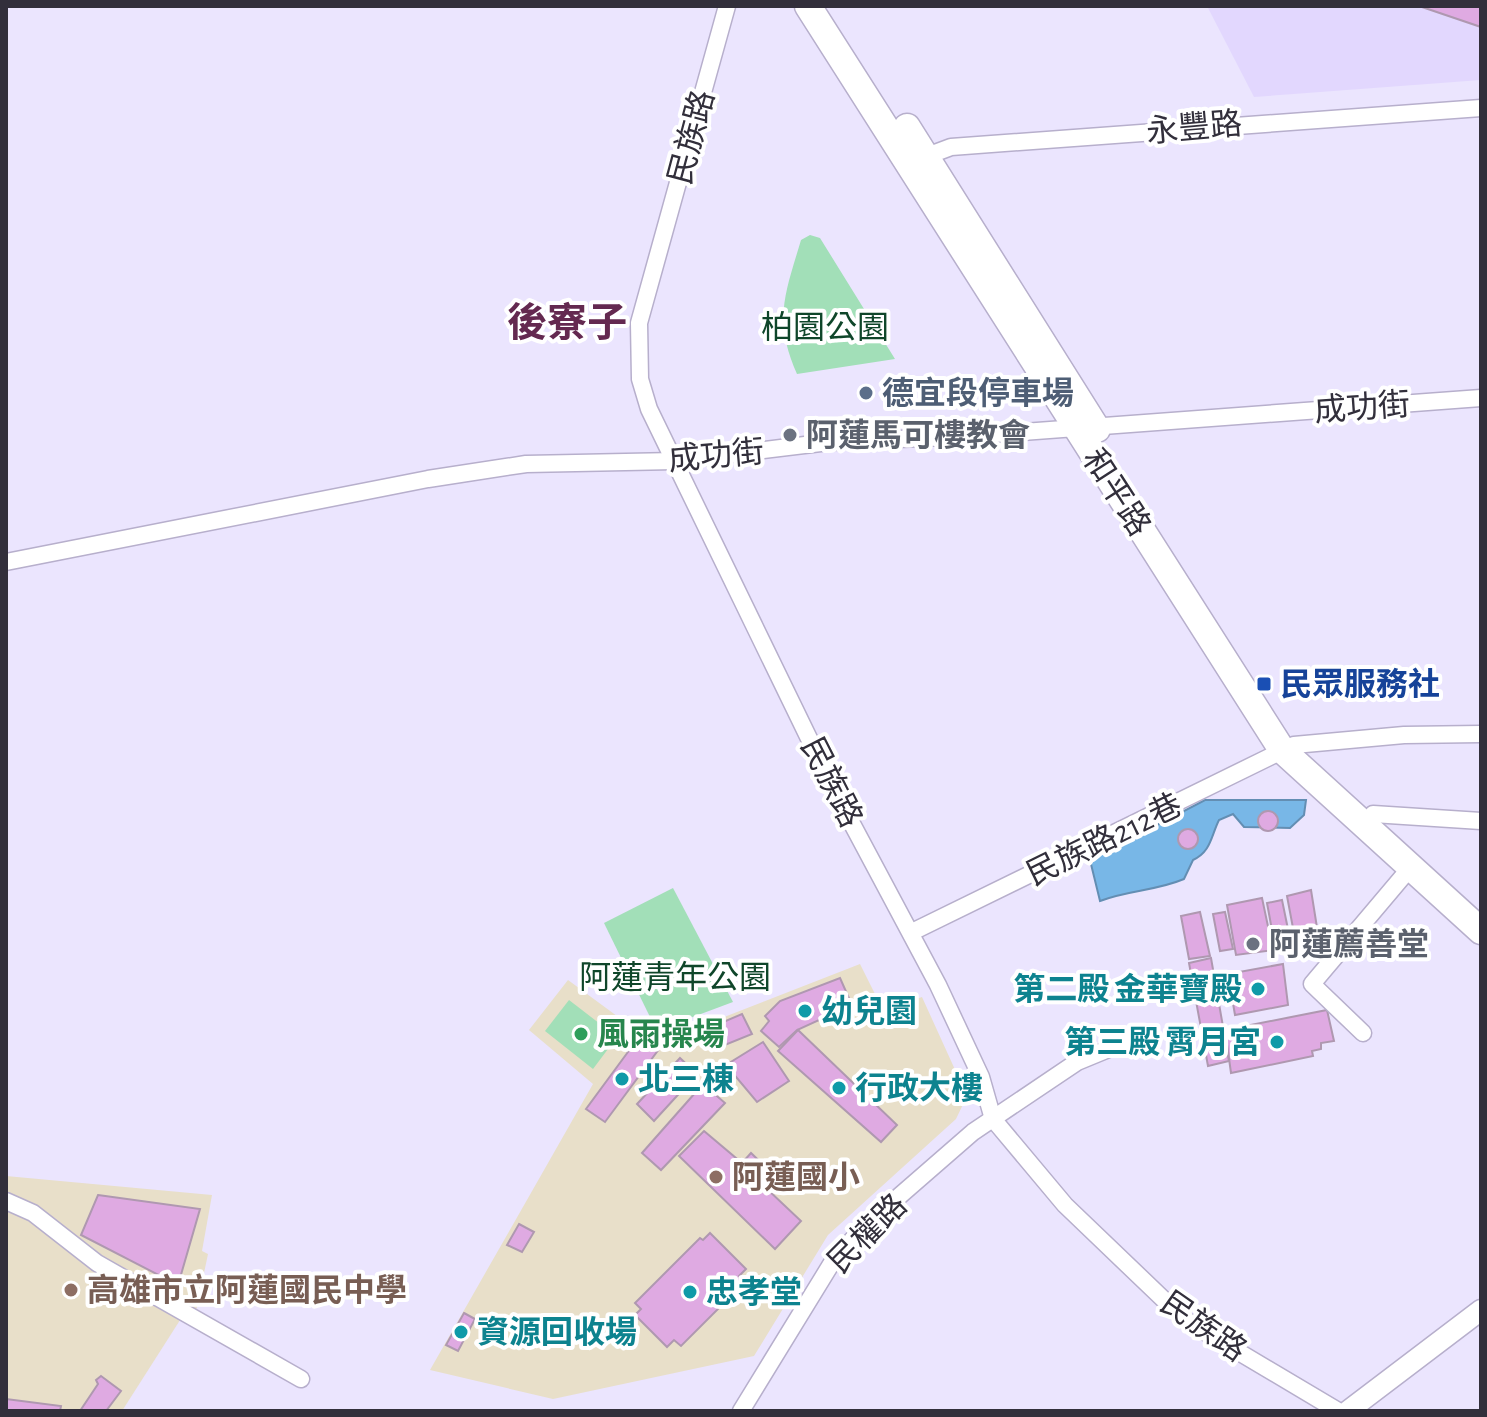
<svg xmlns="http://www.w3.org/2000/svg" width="1487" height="1417" font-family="'Alegreya Sans','Noto Sans TC',sans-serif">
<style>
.built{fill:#e2d7fe}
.education{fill:#e8dfc9}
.green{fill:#a2dfb8}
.water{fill:#78b7e7;stroke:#638eb3;stroke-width:2}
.building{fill:#dfaae2;stroke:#af98b0;stroke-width:2}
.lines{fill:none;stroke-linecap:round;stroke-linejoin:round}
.minor-casing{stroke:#b7afcc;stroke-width:19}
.tertiary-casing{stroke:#b7afcc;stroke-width:23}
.primary-casing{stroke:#b7afcc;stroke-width:29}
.minor{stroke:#fff;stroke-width:16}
.tertiary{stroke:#fff;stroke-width:20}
.primary{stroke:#fff;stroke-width:26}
.service-dot{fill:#5c6f8a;stroke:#fff;stroke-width:3}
.worship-dot{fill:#6b7280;stroke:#fff;stroke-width:3}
.transit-dot{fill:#1a4fb4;stroke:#fff;stroke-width:3}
.culture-dot{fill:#0f9aa8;stroke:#fff;stroke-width:3}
.leisure-dot{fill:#2e9e5b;stroke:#fff;stroke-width:3}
.education-dot{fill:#8d6e63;stroke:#fff;stroke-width:3}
.labels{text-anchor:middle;stroke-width:8;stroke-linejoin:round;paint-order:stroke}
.street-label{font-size:32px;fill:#322f3b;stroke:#fff}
.park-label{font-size:32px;fill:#0f462a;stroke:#fff}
.service-label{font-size:32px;font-weight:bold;fill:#4e5e75;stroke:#fff;text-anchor:start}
.worship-label{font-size:32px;font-weight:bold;fill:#5b616d;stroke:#fff;text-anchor:start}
.transit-label{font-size:32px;font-weight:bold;fill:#164399;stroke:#fff;text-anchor:start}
.culture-label{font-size:32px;font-weight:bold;fill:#0d838f;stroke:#fff;text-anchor:start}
.leisure-label{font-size:32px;font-weight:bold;fill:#27864d;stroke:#fff;text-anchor:start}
.education-label{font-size:32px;font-weight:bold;fill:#785e54;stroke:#fff;text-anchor:start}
.district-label{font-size:40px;font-weight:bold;fill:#642950;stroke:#fff}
</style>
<rect width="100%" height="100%" fill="#ebe5fe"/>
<!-- built -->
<path class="built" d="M1207 6H1481V80L1254 97Z"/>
<!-- education -->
<g class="education">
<path d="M860 964 879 1002 885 1000 889 1008 922 997 967 1096 956 1119 828 1235 754 1356 553 1399 430 1370 593 1084 529 1030 568 980 655 1044Z"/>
<path d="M6 1176 212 1195 202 1251 208 1254 195 1316 6 1195Z"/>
<path d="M6 1206 21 1212 182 1317 122 1411H6Z"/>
</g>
<!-- green -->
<g class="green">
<path d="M810 235 820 238 895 359 797 374C773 320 785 294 801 240Z"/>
<path d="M673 888 733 1002 666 1027 651 1019 604 923Z"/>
<path d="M569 1000 617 1037 593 1069 545 1031Z"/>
</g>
<!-- water -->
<path class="water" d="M1205 800H1306L1304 815 1290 828 1244 827 1233 814 1219 820C1211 836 1211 852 1193 860L1184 879C1156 891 1128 890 1100 901L1090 860Z"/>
<!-- building -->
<g class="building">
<path d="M1419 6H1481V27Z"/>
<circle cx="1268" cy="821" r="10"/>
<circle cx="1188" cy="839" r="10"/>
<path d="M1311 890 1319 940 1296 944 1287 896Z"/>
<path d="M1262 898 1273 950 1236 955 1227 905Z"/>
<path d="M1282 900 1290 939 1274 941 1267 903Z"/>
<path d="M1200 912 1210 956 1189 959 1181 916Z"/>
<path d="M1225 912 1233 949 1220 951 1213 914Z"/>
<path d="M1211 958 1229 1061 1208 1066 1189 963Z"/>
<path d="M1283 964 1288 1005 1235 1015 1228 974Z"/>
<path d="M840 978 852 1005 797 1030 779 1047 761 1031 769 1021 765 1016 780 1001Z"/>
<path d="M1327 1010 1334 1041 1321 1043V1049L1312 1051 1313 1056 1231 1073 1225 1030Z"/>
<path d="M742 1014 752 1034 715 1049 707 1029Z"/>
<path d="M798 1030 897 1125 881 1142 778 1051Z"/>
<path d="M639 1037 659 1049 605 1122 586 1109Z"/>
<path d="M763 1042 789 1081 757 1102 726 1065Z"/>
<path d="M680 1058 697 1074 654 1121 637 1104Z"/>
<path d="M703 1084 725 1103 661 1170 642 1153Z"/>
<path d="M704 1131 742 1163 751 1153 777 1178 767 1189 801 1221 775 1249 679 1156Z"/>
<path d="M98 1195 200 1209 178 1285 81 1235Z"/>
<path d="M519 1224 534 1232 522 1252 507 1245Z"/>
<path d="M710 1233 746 1269 739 1276 745 1282 681 1346 674 1340 667 1347 635 1315 641 1309 635 1303 700 1238 703 1240Z"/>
<path d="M464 1313 475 1319 458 1351 446 1345Z"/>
<path d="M101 1376 121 1391 106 1411H80L98 1384 96 1380Z"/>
<path d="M6 1399 61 1406 60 1411H6Z"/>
</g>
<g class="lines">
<!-- minor casing -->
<g class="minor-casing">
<g id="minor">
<path d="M727 6 639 323 640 379 649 409 834 790 938 985 981 1077 993 1119 1065 1205 1185 1320 1338 1411"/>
<path d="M919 159 951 147 1481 108"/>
<path d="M6 562 428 479 526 464 675 461 829 442 968 436 1481 398"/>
<path d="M1373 814 1481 821"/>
<path d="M912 932 1294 745 1404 735 1481 734"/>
<path d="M1363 1033 1312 984 1410 868"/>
<path d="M6 1201 33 1213 97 1263 301 1379"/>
<path d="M741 1411 833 1261 865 1226 973 1132 1077 1062 1123 1043"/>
</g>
</g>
<!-- tertiary casing -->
<g class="tertiary-casing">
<path id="tertiary" d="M1348 1411 1481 1310"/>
</g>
<!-- primary casing -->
<g class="primary-casing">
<g id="primary">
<path d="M808 6 1282 750 1481 931"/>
<path d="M907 127 1097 429"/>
</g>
</g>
<!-- minor -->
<use href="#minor" class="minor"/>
<!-- tertiary -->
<use href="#tertiary" class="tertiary"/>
<!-- primary -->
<use href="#primary" class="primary"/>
</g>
<!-- markers -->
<circle class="service-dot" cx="866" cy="393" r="8"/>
<g class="worship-dot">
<circle cx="790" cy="435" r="8"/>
<circle cx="1253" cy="944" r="8"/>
</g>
<rect class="transit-dot" x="1256" y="676" width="16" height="16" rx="4"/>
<g class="culture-dot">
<circle cx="1258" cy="989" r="8"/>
<circle cx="805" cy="1011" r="8"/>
<circle cx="1277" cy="1042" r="8"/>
<circle cx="622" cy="1079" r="8"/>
<circle cx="839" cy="1088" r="8"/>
<circle cx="690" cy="1292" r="8"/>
<circle cx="461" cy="1332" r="8"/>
</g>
<circle class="leisure-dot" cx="581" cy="1034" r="8"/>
<g class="education-dot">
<circle cx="716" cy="1177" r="8"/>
<circle cx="71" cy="1290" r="8"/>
</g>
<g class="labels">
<!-- street labels -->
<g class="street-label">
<text transform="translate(1194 127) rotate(-5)" y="11">永豐路</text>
<text transform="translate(691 137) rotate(-75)" y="11">民族路</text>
<text transform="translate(1362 407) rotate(-4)" y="11">成功街</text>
<text transform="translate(716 455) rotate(-5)" y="11">成功街</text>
<text transform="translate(1117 492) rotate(57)" y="11">和平路</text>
<text transform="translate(832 782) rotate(63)" y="11">民族路</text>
<text transform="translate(1104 839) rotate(-26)" y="11">民族路212巷</text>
<text transform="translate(867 1233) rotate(-45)" y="11">民權路</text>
<text transform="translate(1204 1326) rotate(35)" y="11">民族路</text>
</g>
<!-- park labels -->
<g class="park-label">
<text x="825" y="338">柏園公園</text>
<text x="675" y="988">阿蓮青年公園</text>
</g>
<!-- service labels -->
<g class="service-label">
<text x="882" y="404">德宜段停車場</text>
</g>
<!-- worship labels -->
<g class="worship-label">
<text x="806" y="446">阿蓮馬可樓教會</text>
<text x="1269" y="955">阿蓮薦善堂</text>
</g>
<!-- transit labels -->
<g class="transit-label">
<text x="1280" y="695">民眾服務社</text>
</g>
<!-- culture labels -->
<g class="culture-label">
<text x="1242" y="1000" text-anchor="end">第二殿 金華寶殿</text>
<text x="821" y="1022">幼兒園</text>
<text x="1261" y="1053" text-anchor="end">第三殿 霄月宮</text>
<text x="638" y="1090">北三棟</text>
<text x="855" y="1099">行政大樓</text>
<text x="706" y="1303">忠孝堂</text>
<text x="477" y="1343">資源回收場</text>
</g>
<!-- leisure labels -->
<g class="leisure-label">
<text x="597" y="1045">風雨操場</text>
</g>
<!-- education labels -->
<g class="education-label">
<text x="732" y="1188">阿蓮國小</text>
<text x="87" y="1301">高雄市立阿蓮國民中學</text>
</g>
<!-- district labels -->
<g class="district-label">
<text x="567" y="336">後寮子</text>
</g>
</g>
<!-- border -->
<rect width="1487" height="1417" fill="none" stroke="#322f3b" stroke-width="16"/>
</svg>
